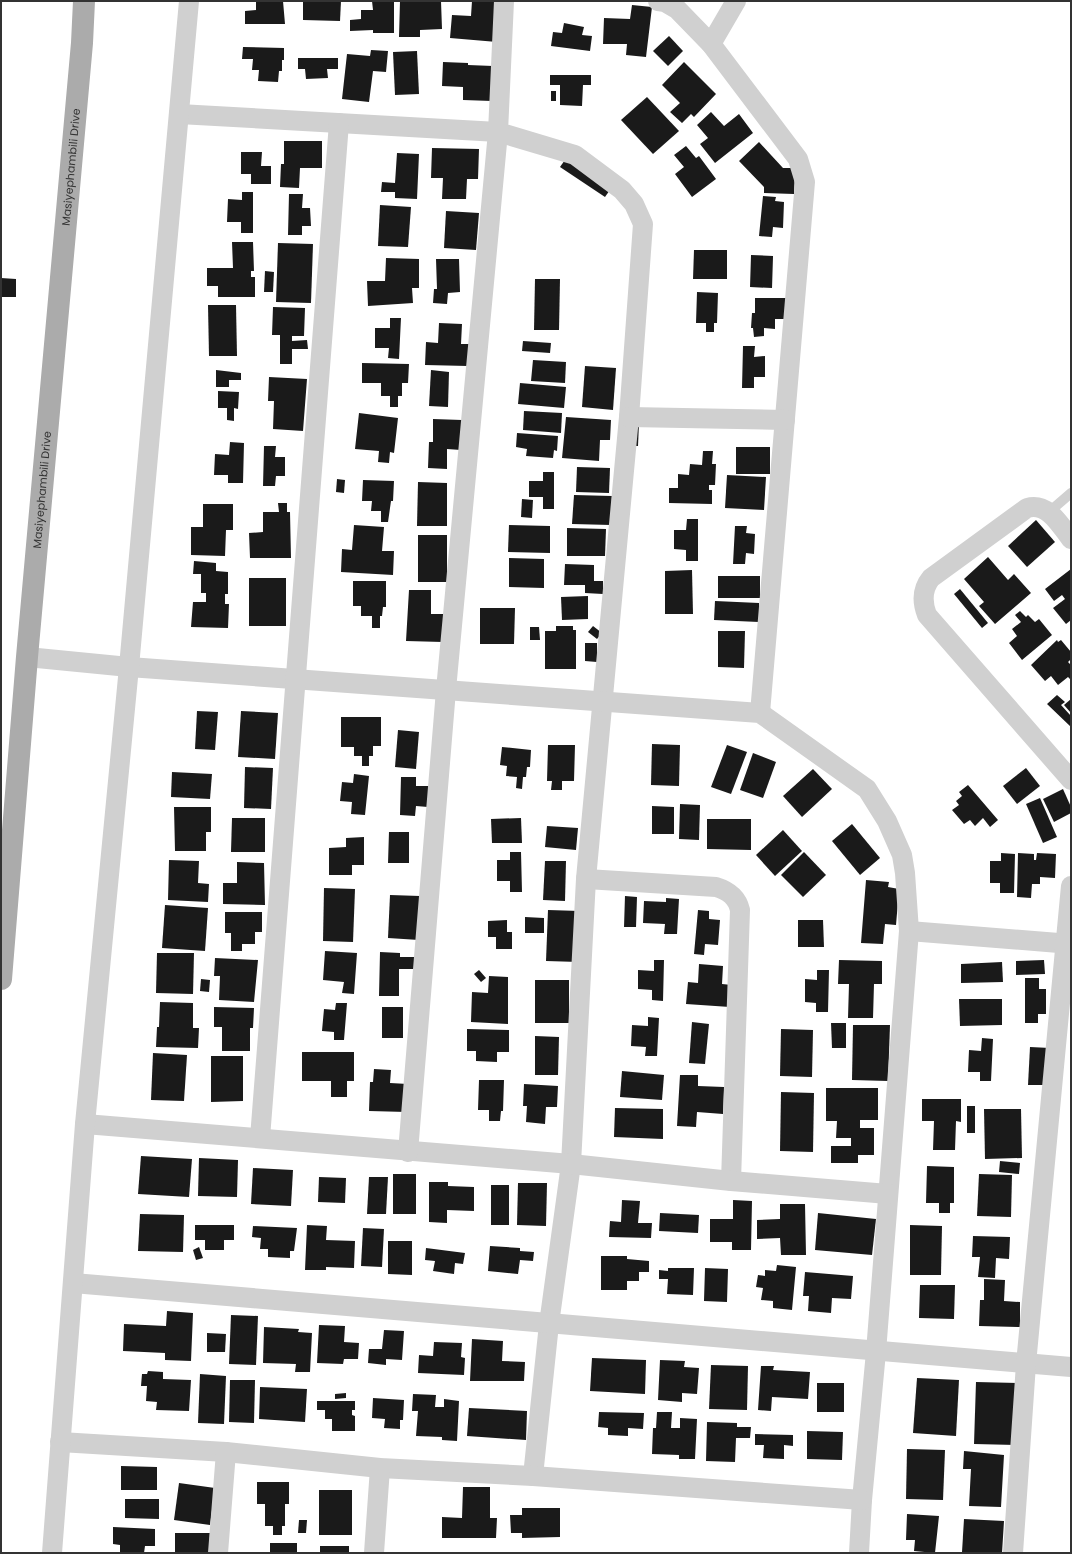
<svg xmlns="http://www.w3.org/2000/svg" width="1072" height="1554" font-family="Poppins,sans-serif">
<style>
.building{fill:#1a1a1a}
.lines{fill:none;stroke-linecap:round;stroke-linejoin:round}
.lane{stroke:#d0d0d0;stroke-width:10}
.street{stroke:#d0d0d0;stroke-width:20}
.primary{stroke:#ababab;stroke-width:22}
.labels{text-anchor:middle;stroke-width:4;stroke-linejoin:round;paint-order:stroke}
.street-label{font-size:11px;fill:#333;stroke:#fff}
</style>
<rect width="100%" height="100%" fill="#fff"/>
<!-- building -->
<g class="building">
<path d="M283 1 285 24H245V11L256 10V2Z"/>
<path d="M303 1H341L340 21 303 20Z"/>
<path d="M372 1H394V33H373V30L350 31V20L361 19V10H373Z"/>
<path d="M400 1H441L442 29 420 30V37H399Z"/>
<path d="M472 1H497V42L450 38 452 15 471 16Z"/>
<path d="M632 5 652 7 646 57 626 55 627 44H603L604 18 630 19Z"/>
<path d="M564 23 584 27 582 35 592 36 590 51 551 46 553 32 562 33Z"/>
<path d="M669 36 683 51 668 66 653 51Z"/>
<path d="M243 47 284 48V60H282V71H279L278 82 258 81 259 70H252L253 59H242Z"/>
<path d="M371 50 388 51 386 72 373 71 369 102 342 99 347 54 370 56Z"/>
<path d="M417 51 419 94 395 95 393 52Z"/>
<path d="M298 58H338V69H327L328 78 306 79 305 69H298Z"/>
<path d="M443 62 468 63V65L493 66 492 101 463 100V87L442 86Z"/>
<path d="M684 62 716 94 694 117 691 114 682 123 670 112 680 103 662 85Z"/>
<path d="M550 75H591V85H583L582 106 560 105V85H550Z"/>
<rect x="551" y="91" width="5" height="10"/>
<path d="M647 97 679 131 653 154 621 120Z"/>
<path d="M711 112 724 126 739 114 753 133 715 163 700 144 708 138 697 125Z"/>
<path d="M284 141H322V168H300L299 188 280 187 281 164H284Z"/>
<path d="M759 142 783 168H795L794 194 764 193V187L739 161Z"/>
<path d="M686 146 696 158 699 156 716 179 692 197 675 174 684 167 674 155Z"/>
<path d="M432 148 479 149 478 179H467L466 199H442L443 178H431Z"/>
<path d="M241 152H262L261 166H271V184H251V174H241Z"/>
<path d="M397 153 419 154 417 199 395 198V192H381L382 182 395 183Z"/>
<path d="M567 157 612 187 605 197 560 167Z"/>
<path d="M242 192H253V233H241V222H227L228 199 242 200Z"/>
<path d="M289 194H303L302 208H310L311 226H302V235H288Z"/>
<path d="M763 196 776 197 775 201 784 202 783 228 773 227 772 237 759 236Z"/>
<path d="M380 205 411 207 408 247 378 246Z"/>
<path d="M446 211 479 213 476 250 444 248Z"/>
<path d="M232 242H253L254 271H251V277H255V297H218V286H207V268H233Z"/>
<path d="M278 243 313 244 311 303 276 302Z"/>
<path d="M694 250H727V279H693Z"/>
<path d="M751 255 773 256 772 288 750 287Z"/>
<path d="M386 258 419 259V288H412L413 303 368 306 367 281H385Z"/>
<path d="M436 259H459L460 292 448 293 447 304 433 303 434 289H437Z"/>
<path d="M265 271 274 272 273 292H264Z"/>
<path d="M1 278 16 279V297H1Z"/>
<path d="M535 279H560L559 330H534Z"/>
<path d="M697 292 718 293 717 323H714V332H706V323H696Z"/>
<path d="M755 298H787V319H775V329L764 328V336L754 337 753 328H751L752 313H755Z"/>
<path d="M208 305H236L237 356H209Z"/>
<path d="M273 307 305 308 304 336H292V341L307 340 308 349H292V364H280V335H272Z"/>
<path d="M390 318H401L399 359 388 358 389 348H375V328H390Z"/>
<path d="M439 323 462 324 461 344H469L468 366 425 365 426 342 438 343Z"/>
<path d="M523 341 551 343 550 353 522 351Z"/>
<path d="M743 346H755L754 357 765 356V377H754V388H742Z"/>
<path d="M533 360 566 362 565 383 531 381Z"/>
<path d="M362 363 409 364 408 383H402V396H398V407H390V396H381V383H362Z"/>
<path d="M585 366 616 368 613 410 582 407Z"/>
<path d="M216 370 241 373V380H229V387H216Z"/>
<path d="M431 370 449 372 448 407 429 406Z"/>
<path d="M269 377 307 379 303 431 273 429 274 401H268Z"/>
<path d="M520 383 566 387 564 408 518 404Z"/>
<path d="M218 391 239 392 238 409 234 408V421L227 420V408H218Z"/>
<path d="M524 411 562 413 561 433 523 430Z"/>
<path d="M359 413 398 418 394 453 390 452 389 463 378 462 379 451 355 449Z"/>
<path d="M566 417 611 420 610 440H600L599 461 562 458Z"/>
<path d="M433 419 462 420 461 450 447 449V469L428 468 429 442H433Z"/>
<path d="M639 423 638 446H631Z"/>
<path d="M517 433 558 436 557 451 554 450 553 458 526 456 527 449 516 447Z"/>
<path d="M230 442 244 443 243 483H228V475H214L215 454 229 455Z"/>
<path d="M264 446H276L275 457H285V476H276L275 486H263Z"/>
<rect x="736" y="447" width="34" height="27"/>
<path d="M703 451H713L712 464H716L715 485H709V490H712V504L669 503V488H678V474L689 475 690 464 702 465Z"/>
<path d="M577 467 610 468 609 493 576 492Z"/>
<path d="M543 472H554V509H543V497H529V481H543Z"/>
<path d="M727 475 766 477 764 510 725 508Z"/>
<path d="M337 479 345 480 344 493 336 492Z"/>
<path d="M363 480 394 481 393 501H391L388 522H381V511H371L372 501H362Z"/>
<path d="M418 482 447 483V526H417Z"/>
<path d="M574 495 612 496 611 525 572 524Z"/>
<path d="M522 499 533 500 532 518 521 517Z"/>
<path d="M278 503H287V512H290L291 558H250L249 533 263 532V512H279Z"/>
<path d="M203 504H233V530H226L225 556 191 555V527H203Z"/>
<path d="M687 519H698V561H686V550L674 549V530H686Z"/>
<path d="M1036 520 1055 542 1027 567 1008 546Z"/>
<path d="M354 525 384 527 382 551H394L393 575 341 572 342 549 352 550Z"/>
<path d="M509 525 550 526V553L508 552Z"/>
<path d="M735 526H747L746 533 755 534 754 554 746 553 745 564H733Z"/>
<path d="M567 528 606 529 605 556H567Z"/>
<rect x="418" y="535" width="29" height="47"/>
<path d="M988 557 1008 580 1014 574 1031 593 995 624 979 606 984 602 964 579Z"/>
<path d="M509 558 544 559V588L509 587Z"/>
<path d="M194 561 216 563V571L228 572V594H225V604H229L228 628 191 627 193 602H206V593H201V574H193Z"/>
<path d="M565 564 594 565V581H603V594L585 593V585H564Z"/>
<path d="M1071 569V620L1066 624 1053 608 1065 599 1062 595 1054 601 1045 589Z"/>
<path d="M692 570 693 614H665V571Z"/>
<rect x="718" y="576" width="42" height="22"/>
<rect x="249" y="578" width="37" height="48"/>
<path d="M353 581H386V607H383L382 616H380V628H372V616H361V606H353Z"/>
<path d="M960 589 988 623 982 628 954 594Z"/>
<path d="M409 590H431V614H444L443 642 406 641Z"/>
<path d="M588 596V619L562 620 561 597Z"/>
<path d="M715 601 759 603V622L714 620Z"/>
<path d="M480 608H515L514 644H480Z"/>
<path d="M1020 611 1026 617 1028 615 1035 622 1039 619 1052 635 1022 660 1009 643 1017 636 1012 629 1021 622 1015 615Z"/>
<path d="M556 626H573V630H576V669H545V631H556Z"/>
<path d="M593 626 602 633 597 639 588 632Z"/>
<path d="M530 627H539L540 640H530Z"/>
<path d="M718 631H745L744 668 718 667Z"/>
<path d="M1057 640 1058 642 1061 640 1071 652V659L1068 662 1071 665V680L1068 677 1058 685 1051 676 1045 681 1031 665Z"/>
<path d="M585 643H597V662L585 661Z"/>
<path d="M1057 695 1065 702 1061 705 1071 716V727L1047 704Z"/>
<path d="M1071 699V713L1064 705Z"/>
<path d="M197 711 218 712 215 750 195 749Z"/>
<path d="M241 711 278 713 275 759 238 757Z"/>
<path d="M341 717H381V746H373V756H369V766H362V756H354V747H341Z"/>
<path d="M398 730 419 732 416 769 395 767Z"/>
<path d="M652 744 680 745 679 786 651 785Z"/>
<path d="M548 745H575L574 781H562V790H551L552 781H547Z"/>
<path d="M727 745 747 752 731 794 711 787Z"/>
<path d="M502 747 531 750 530 767H527L526 777H523L522 789 516 788 517 777 506 776 507 766 500 765Z"/>
<path d="M753 753 776 762 763 798 740 790Z"/>
<path d="M245 767 273 768 271 809 244 808Z"/>
<path d="M1026 768 1040 786 1017 804 1003 786Z"/>
<path d="M813 769 832 789 802 817 783 796Z"/>
<path d="M172 772 212 774 210 799 171 797Z"/>
<path d="M354 774 369 776 365 815 351 814 352 802 340 801 342 782 353 783Z"/>
<path d="M401 777H416V786H429L428 807 416 806 415 816 400 815Z"/>
<path d="M968 785 998 820 990 827 983 818 975 826 970 820 964 824 952 810 959 805 956 801 962 796 959 792Z"/>
<path d="M1063 789 1071 807V813L1054 822 1043 799Z"/>
<path d="M1040 798 1057 837 1043 843 1026 804Z"/>
<path d="M680 804 700 805 699 840 679 839Z"/>
<path d="M652 806 674 807V834H652Z"/>
<path d="M174 807H211V832H206V851H175Z"/>
<path d="M232 818H265V852H231Z"/>
<path d="M521 818 522 843H492L491 819Z"/>
<path d="M707 819H751V850L707 849Z"/>
<path d="M852 824 880 858 860 875 832 841Z"/>
<path d="M547 826 578 828 576 850 545 847Z"/>
<path d="M783 830 802 851 775 876 756 855Z"/>
<path d="M389 832H409V863H388Z"/>
<path d="M364 837V865H352V875H329V848L346 847V838Z"/>
<path d="M510 852H521L522 892H510V881H497V860H510Z"/>
<path d="M804 852 826 875 803 897 781 875Z"/>
<path d="M1001 853 1015 854 1014 893H1000V883H990V861H1001Z"/>
<path d="M1018 853 1034 854V860H1036L1037 853 1056 854 1055 878 1040 877V884H1032L1031 898 1017 897Z"/>
<path d="M169 860 199 861 198 883 209 884 208 902 168 900Z"/>
<path d="M545 861H566L565 901 543 900Z"/>
<path d="M237 862 264 863 265 905 223 904V883H237Z"/>
<path d="M866 880 889 882 888 887 899 889 896 925 885 924 883 944 861 943Z"/>
<path d="M324 888 355 889 353 942 323 941Z"/>
<path d="M390 895 420 896 419 940 388 938Z"/>
<path d="M625 896 637 897 636 927H624Z"/>
<path d="M666 898 679 899 677 934H664L665 924 643 923 644 901 666 902Z"/>
<path d="M165 905 208 908 205 951 162 948Z"/>
<path d="M548 910 580 911 579 962 546 961Z"/>
<path d="M698 910 709 911V919L720 920 718 945 705 944 704 955 694 954Z"/>
<path d="M225 912H262V932H255V944H242V951H231V933H225Z"/>
<path d="M525 917 544 918V933H525Z"/>
<path d="M507 920V932H512V949H496V937H488V921Z"/>
<path d="M798 920H823L824 947H798Z"/>
<path d="M325 951 357 953 354 994 342 993 344 982 323 980Z"/>
<path d="M380 952 400 953V957H416V969H399V996H379Z"/>
<path d="M157 953H194L193 994 156 993Z"/>
<path d="M215 958 258 960 254 1002 219 1000 220 976H214Z"/>
<path d="M654 960H664L663 1001 652 1000V990L638 989V970L654 971Z"/>
<path d="M839 960 882 961V984H874L873 1018H848L849 984H838Z"/>
<path d="M1044 960 1045 974 1016 975V961Z"/>
<path d="M1002 962 1003 982 961 983V964Z"/>
<path d="M699 964 723 966 722 984 732 985 730 1007 686 1004 688 982 698 983Z"/>
<path d="M479 970 486 978 481 982 474 974Z"/>
<path d="M817 970H829L828 1012H816V1003L805 1002V979L817 980Z"/>
<path d="M489 976 508 977V1024L471 1022 472 992 488 993Z"/>
<path d="M1025 978H1039V989H1046V1014H1038V1023H1025Z"/>
<path d="M201 979 210 980 209 992 200 991Z"/>
<rect x="535" y="980" width="34" height="43"/>
<path d="M959 999H1002V1025L960 1026Z"/>
<path d="M160 1002 193 1003V1028H199L198 1048 156 1047 157 1027H159Z"/>
<path d="M336 1003H347L344 1040H334V1032L322 1031 324 1009 335 1010Z"/>
<path d="M214 1007 254 1008 253 1028H250V1051H222V1027H214Z"/>
<rect x="382" y="1007" width="21" height="31"/>
<path d="M648 1017 659 1018 657 1056H645L646 1047 631 1046 632 1025 648 1026Z"/>
<path d="M692 1022 709 1024 705 1064 689 1063Z"/>
<path d="M831 1023H846V1048H832Z"/>
<path d="M853 1025H890L888 1081 852 1080Z"/>
<path d="M467 1029 509 1030V1052H497V1062L476 1061V1051H467Z"/>
<path d="M781 1029 813 1030 812 1077 780 1076Z"/>
<path d="M535 1036 559 1037 558 1075H535Z"/>
<path d="M982 1038 993 1039 991 1081H980V1072H968L969 1050 981 1051Z"/>
<path d="M1030 1047 1050 1048 1048 1085H1028Z"/>
<path d="M302 1052H354V1081H347V1097H331V1081H302Z"/>
<path d="M153 1053 187 1055 184 1101 151 1100Z"/>
<path d="M211 1056H243V1101L211 1102Z"/>
<path d="M374 1069 391 1070 390 1083 408 1084 407 1112 369 1111 370 1082H373Z"/>
<path d="M622 1071 664 1075 662 1100 620 1097Z"/>
<path d="M680 1075H698V1086L724 1087 723 1114 697 1112 696 1127 677 1126Z"/>
<path d="M479 1080H504L503 1111H501L500 1121H489V1110H478Z"/>
<path d="M524 1084 558 1086 557 1107H546L545 1124 526 1122 527 1106H523Z"/>
<path d="M826 1088H878V1120H860V1128H874V1155H858V1163H831V1146H851V1138H836L837 1121H826Z"/>
<path d="M781 1092 814 1093 813 1152 780 1151Z"/>
<path d="M922 1099H961V1122L956 1121 955 1150H933L934 1121H922Z"/>
<rect x="967" y="1106" width="8" height="27"/>
<path d="M615 1108 663 1109V1139L614 1137Z"/>
<path d="M984 1109H1021L1022 1158 985 1159Z"/>
<path d="M141 1156 192 1159 189 1197 138 1194Z"/>
<path d="M199 1158 238 1160 237 1197 198 1196Z"/>
<path d="M1000 1161 1020 1163 1019 1174 999 1172Z"/>
<path d="M927 1166 954 1167V1203H950V1213H939V1203H926Z"/>
<path d="M253 1168 293 1170 291 1206 251 1204Z"/>
<rect x="393" y="1174" width="23" height="40"/>
<path d="M979 1174 1012 1175 1011 1217 977 1216Z"/>
<path d="M319 1177 346 1178 345 1203 318 1202Z"/>
<path d="M369 1177H388L386 1214H367Z"/>
<path d="M429 1182H448V1186L474 1187V1211L447 1210V1223L429 1222Z"/>
<path d="M518 1183H547L546 1226 517 1225Z"/>
<rect x="491" y="1185" width="18" height="40"/>
<path d="M622 1200 640 1201 638 1223H652L651 1238 609 1237 610 1221 621 1222Z"/>
<path d="M733 1200 752 1201 751 1250H732V1242H710V1219H733Z"/>
<path d="M780 1204H805L806 1255H781L780 1238 757 1239V1220L780 1219Z"/>
<path d="M660 1213 699 1215 698 1233 659 1231Z"/>
<path d="M818 1213 876 1219 872 1255 815 1250Z"/>
<path d="M140 1214 184 1215 183 1252 138 1251Z"/>
<path d="M195 1225H234V1240H224V1250H205V1240H195Z"/>
<path d="M307 1225 327 1226 326 1240 355 1241 354 1268 326 1267V1270H305Z"/>
<path d="M910 1225 942 1226 941 1275H910Z"/>
<path d="M253 1226 297 1228 294 1251H290V1258L268 1257V1249H260L261 1238 252 1237Z"/>
<path d="M363 1228 384 1229 382 1267 361 1266Z"/>
<path d="M973 1236 1010 1237 1009 1259 996 1258 995 1278 978 1277 980 1257H972Z"/>
<path d="M388 1241H412V1275L388 1274Z"/>
<path d="M490 1246 520 1248V1251L534 1252 533 1261 520 1260 518 1274 488 1271Z"/>
<path d="M199 1247 203 1258 196 1260 193 1250Z"/>
<path d="M426 1248 465 1253 463 1264 455 1263 454 1274 433 1271 435 1261 425 1260Z"/>
<path d="M601 1256H627V1259L649 1261V1272H639V1281H627V1290H601Z"/>
<path d="M777 1265 796 1267 792 1310 773 1308V1301L761 1300 763 1288 756 1287 758 1275 765 1276V1270L776 1271Z"/>
<path d="M668 1268H694L693 1295 667 1294 668 1279H659V1270L668 1271Z"/>
<path d="M705 1268 728 1269 727 1302 704 1301Z"/>
<path d="M805 1272 853 1276 851 1299 832 1298 831 1313 808 1311 809 1296H803Z"/>
<path d="M984 1279 1005 1280 1004 1301 1020 1302V1327L979 1326 980 1300H984Z"/>
<path d="M920 1285H955L954 1319 919 1318Z"/>
<path d="M167 1311 193 1313 191 1361 165 1360V1353L123 1351 124 1324 166 1326Z"/>
<path d="M231 1315 258 1316 256 1365 229 1364Z"/>
<path d="M319 1325 345 1326 344 1342 359 1343 358 1359H344L343 1364 317 1363Z"/>
<path d="M264 1327 299 1329 298 1332 312 1333 310 1372H295L296 1364 263 1363Z"/>
<path d="M384 1330 404 1331 402 1360 386 1359V1365L368 1363 369 1349H382Z"/>
<path d="M207 1333 226 1334 225 1352H207Z"/>
<path d="M472 1339 503 1341 502 1361 525 1362 524 1381H470Z"/>
<path d="M434 1342 462 1343 461 1357 465 1358 464 1375 418 1373 419 1355 433 1356Z"/>
<path d="M592 1358 646 1360 645 1394 590 1391Z"/>
<path d="M660 1360 685 1361 684 1367 699 1368 697 1394 682 1393V1402L658 1400Z"/>
<path d="M711 1365 748 1366 747 1410 709 1409Z"/>
<path d="M761 1366H774L773 1370 810 1372 808 1399 772 1397 771 1411 758 1410Z"/>
<path d="M148 1371 163 1372V1379L191 1380 189 1411 156 1410 157 1402 146 1401 147 1386H141L142 1374H147Z"/>
<path d="M200 1374 226 1376 224 1424 198 1423Z"/>
<path d="M917 1378 959 1380 956 1436 913 1433Z"/>
<path d="M230 1380H255L254 1423 229 1422Z"/>
<path d="M976 1382 1018 1383 1016 1445 974 1444Z"/>
<rect x="817" y="1383" width="27" height="29"/>
<path d="M260 1387 307 1389 305 1422 259 1419Z"/>
<path d="M346 1393V1398L335 1399V1394Z"/>
<path d="M413 1394 436 1395 435 1407H444V1399L459 1401 457 1441 442 1440V1437L416 1436 418 1411H412Z"/>
<path d="M373 1398 404 1400 403 1420H400V1429L384 1428 385 1419 372 1418Z"/>
<path d="M317 1401H355V1410H352V1415L355 1416V1431H332V1419H325V1410H317Z"/>
<path d="M469 1408 527 1411 526 1440 467 1436Z"/>
<path d="M599 1412 644 1413 643 1429 628 1428V1436L608 1435V1428L598 1427Z"/>
<path d="M657 1412H672L671 1428H680V1418L697 1419 695 1459H679V1455L652 1454 653 1428H656Z"/>
<path d="M707 1422 737 1423V1427H751L750 1438H736L735 1462 706 1461Z"/>
<path d="M807 1431 843 1432 842 1460 807 1459Z"/>
<path d="M755 1434 793 1435V1446L784 1445V1459L763 1458 764 1445H755Z"/>
<path d="M907 1449 945 1450 943 1500 906 1499Z"/>
<path d="M964 1451 1004 1455 1001 1507 969 1506 971 1469H963Z"/>
<path d="M121 1466 157 1467V1490H121Z"/>
<path d="M257 1482H289V1504H285V1526H282V1535H273V1526H265V1504H257Z"/>
<path d="M179 1483 215 1488 210 1525 174 1520Z"/>
<path d="M463 1487H490V1518H497L496 1538H442V1517L462 1518Z"/>
<rect x="319" y="1490" width="33" height="45"/>
<path d="M125 1499H159V1519L125 1518Z"/>
<path d="M522 1508H560V1537L522 1538V1533H511L510 1515H522Z"/>
<path d="M907 1514 939 1516 935 1553 914 1551 915 1540H906Z"/>
<path d="M964 1519 1004 1521 1002 1553 962 1552Z"/>
<path d="M299 1520H307L306 1533H298Z"/>
<path d="M113 1527 155 1529V1546H145L144 1553H120V1545L113 1544Z"/>
<path d="M175 1533H210L209 1553H175Z"/>
<rect x="270" y="1543" width="27" height="10"/>
<rect x="320" y="1546" width="29" height="7"/>
</g>
<g class="lines">
<!-- lane -->
<path class="lane" d="M1049 512 1071 493"/>
<!-- street -->
<g class="street">
<path d="M658 1 665 2 677 9 711 44 798 159 805 182 760 713"/>
<path d="M711 44 736 1"/>
<path d="M179 114 498 132 575 155 622 190 634 204 643 224 629 417 586 879 571 1164 549 1324 533 1476"/>
<path d="M629 417 785 420"/>
<path d="M1071 539C1060 525 1048 502 1027 508L931 578C922 589 922 602 927 615L1071 780"/>
<path d="M27 657 129 667 760 713 867 789 887 821 902 855 905 873 909 931 876 1352 862 1500 859 1553"/>
<path d="M586 879 716 887C729 891 737 897 740 910L731 1181"/>
<path d="M909 931 1071 944"/>
<path d="M85 1124 571 1164 731 1181 888 1194"/>
<path d="M260 1138 339 123"/>
<path d="M408 1152 446 690 498 132 504 1"/>
<path d="M73 1283 1071 1367"/>
<path d="M60 1442 226 1452 380 1468 533 1476 862 1500"/>
<path d="M52 1553 85 1124 129 667 189 1"/>
<path d="M218 1553 226 1452"/>
<path d="M374 1553 380 1468"/>
<path d="M1013 1553 1026 1364 1071 886"/>
</g>
<!-- primary -->
<path class="primary" id="s1" d="M1 979 27 657 82 43 84 1"/>
</g>
<g class="labels">
<!-- street labels -->
<g class="street-label">
<text dy="4" stroke="none"><textPath href="#s1" startOffset="815">Masiyephambili Drive</textPath></text>
<text dy="4" stroke="none"><textPath href="#s1" startOffset="491">Masiyephambili Drive</textPath></text>
</g>
</g>
<!-- border -->
<rect width="1072" height="1554" fill="none" stroke="#333333" stroke-width="4"/>
</svg>
